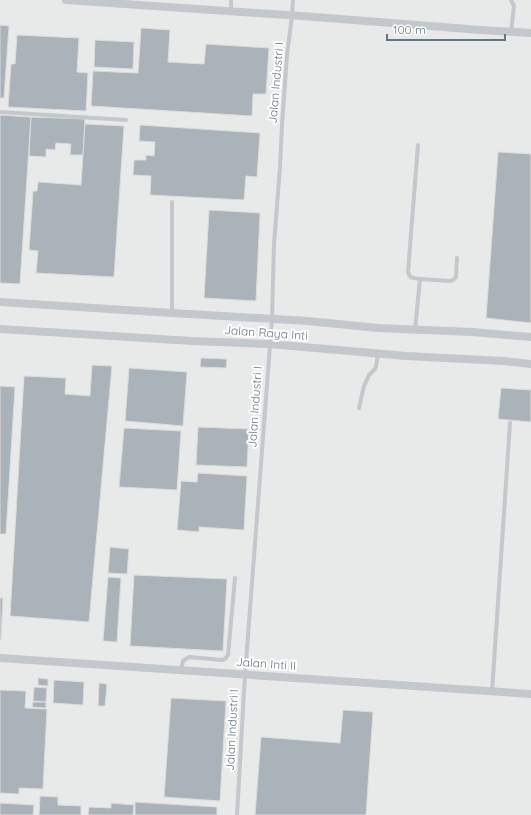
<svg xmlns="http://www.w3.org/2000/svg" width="531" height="815" font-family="Quicksand,sans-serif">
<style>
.built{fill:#e8e9e9}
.building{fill:#aab3b9;stroke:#dcdcda}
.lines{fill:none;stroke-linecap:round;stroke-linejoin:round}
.lane{stroke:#c3c8cc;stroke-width:4}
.street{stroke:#c3c8cc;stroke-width:8}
.labels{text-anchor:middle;stroke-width:4;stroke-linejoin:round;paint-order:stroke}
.street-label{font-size:12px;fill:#657683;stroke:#fff}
</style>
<rect width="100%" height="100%" fill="#fafaf8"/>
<!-- built -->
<rect class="built" x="0" y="0" width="531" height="815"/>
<!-- building -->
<g class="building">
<path d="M0 25 9 26 4 98H0Z"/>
<path d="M141 28 170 30 168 62 204 64 206 44 269 48 266 94H253L252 116 91 106 93 71 138 73Z"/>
<path d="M17 35 79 38 77 72 88 73 86 111 8 107 11 64H15Z"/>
<path d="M95 40 134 42 133 69 94 67Z"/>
<path d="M0 115 31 117 20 284 0 283Z"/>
<path d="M31 117 85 119 83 155H70L71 144 56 143 55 150 46 149V157L29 156Z"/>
<path d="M85 124 124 126 114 277 36 273 38 251 29 250 33 191H37L38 182 81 185Z"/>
<path d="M140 125 260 133 257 177 246 176 244 200 150 195 151 176 133 175 134 160H146V155L154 156 155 142 139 141Z"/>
<path d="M498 152 531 154V323L486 318Z"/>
<path d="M209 210 260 213 256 301 204 298Z"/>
<path d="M201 358 227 359 226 368 200 367Z"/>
<path d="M92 365 112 366 89 622 10 616 24 376 66 378 65 394 90 396Z"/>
<path d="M129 368 187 372 183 426 125 421Z"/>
<path d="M0 386 15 387 6 534H0Z"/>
<path d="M501 388 531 390V422L498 419Z"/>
<path d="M198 427 249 429 247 467 196 465Z"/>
<path d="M124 428 181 431 177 490 119 487Z"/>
<path d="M198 473 247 476 244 530 199 527V532L177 530 181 481 197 482Z"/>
<path d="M110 547 129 549 127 574 108 573Z"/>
<path d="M134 575 227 579 223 651 130 646Z"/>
<path d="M108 577 121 578 117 642 103 641Z"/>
<path d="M0 598H3L1 640H0Z"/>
<path d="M38 678 48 679V686L38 685Z"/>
<path d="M54 680 84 682 83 705 53 703Z"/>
<path d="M99 683 107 684 105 706H98Z"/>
<path d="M34 687 47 688 46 702 33 701Z"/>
<path d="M0 690 26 691 25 708 47 709 43 789 19 788V794L0 793Z"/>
<path d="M171 698 226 701 220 801 164 797Z"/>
<path d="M33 702H46V708L32 707Z"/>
<path d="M343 710 373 712 366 815H255L261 737 340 743Z"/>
<path d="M40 796 58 797V805L81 806V815H39Z"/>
<path d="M135 802 217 807V815H135Z"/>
<path d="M0 803 34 805 33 815H0Z"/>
<path d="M111 803 134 805 133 815H88L89 807 111 808Z"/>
</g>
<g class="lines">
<!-- lane -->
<g class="lane">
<path d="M511 0 514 6 511 32"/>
<path d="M231 11V0"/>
<path d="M0 112 126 120"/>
<path d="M418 145 408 272C410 279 413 278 420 279"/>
<path d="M172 313V202"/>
<path d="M415 330 420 279 450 281 453 280 456 277 457 258"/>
<path d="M359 408 364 386 369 375 375 369 376 367 378 354"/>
<path d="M181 671 183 661 189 657 222 660 225 659 228 655 235 578"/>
<path d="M492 692 510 423"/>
<path d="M237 815 245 675 272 319 274 244 280 167 282 125 287 55 292 16 293 0"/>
</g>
<!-- street -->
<g class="street">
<path d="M66 0 315 17 481 30 531 33"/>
<path d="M0 302 172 313 308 321 378 328 472 332 531 337"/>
<path d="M0 329 192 341 269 344 406 356 504 361 531 364"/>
<path d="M0 658 531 694"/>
</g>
</g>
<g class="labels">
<!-- street labels -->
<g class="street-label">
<text transform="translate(276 83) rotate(-85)" y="4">Jalan Industri I</text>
<text transform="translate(266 333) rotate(4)" y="4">Jalan Raya Inti</text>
<text transform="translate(255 407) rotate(-86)" y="4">Jalan Industri I</text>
<text transform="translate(266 664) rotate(4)" y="4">Jalan Inti II</text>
<text transform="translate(232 730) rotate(-87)" y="4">Jalan Industri I</text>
</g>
</g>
<!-- scale -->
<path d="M387 34v6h118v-6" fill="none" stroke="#657683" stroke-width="2"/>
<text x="393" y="34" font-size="12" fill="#657683" stroke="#ffffff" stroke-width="3" paint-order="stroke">100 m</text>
</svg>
